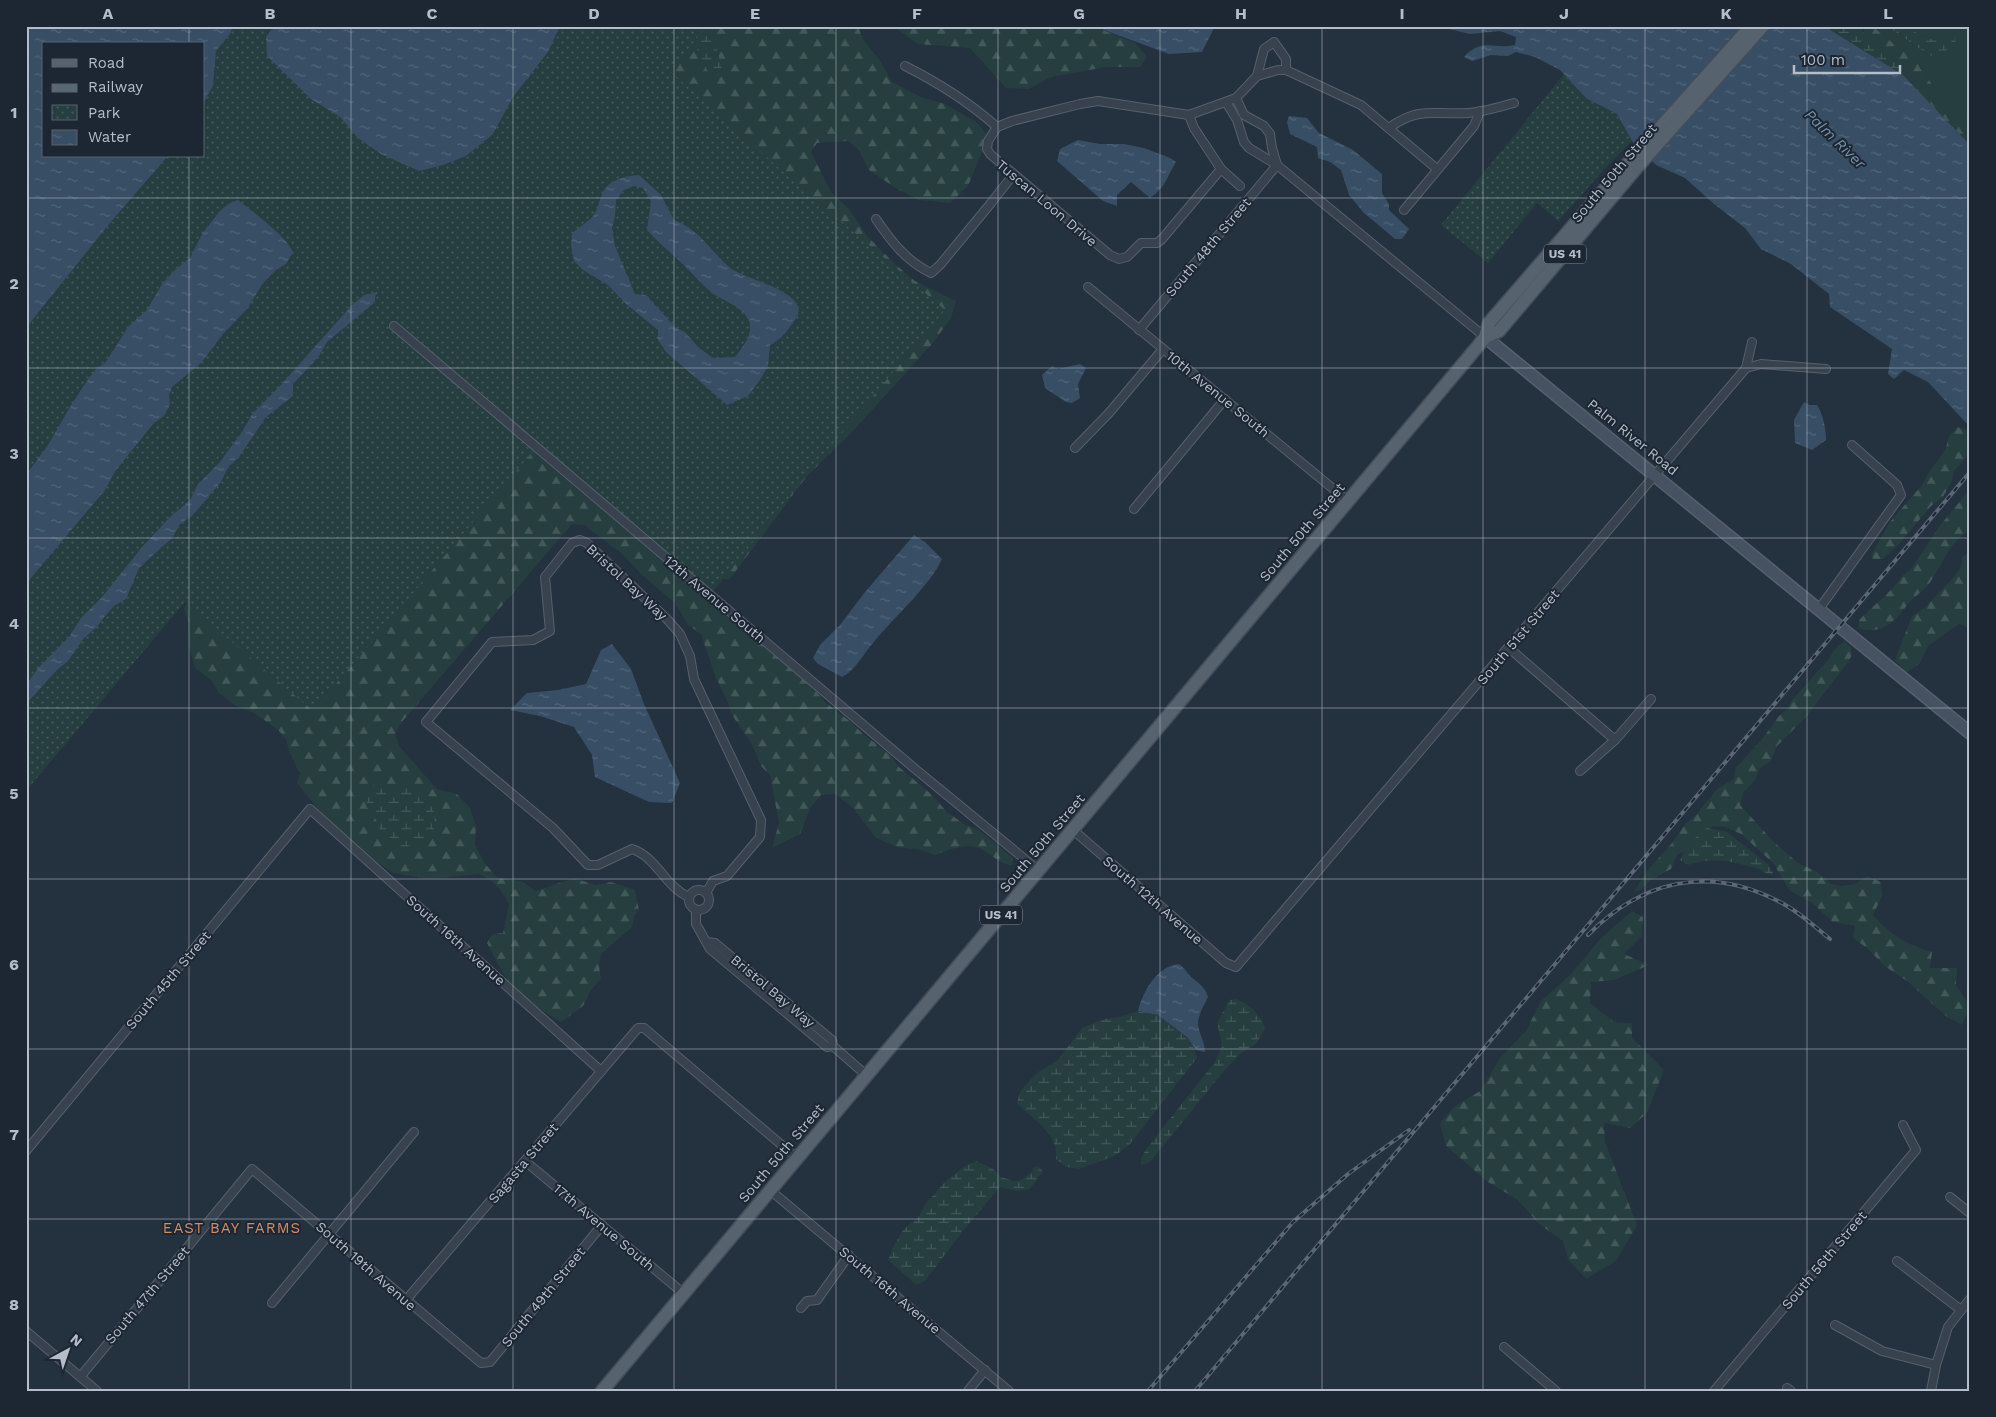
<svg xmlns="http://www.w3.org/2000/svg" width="1996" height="1417" font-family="'Work Sans',sans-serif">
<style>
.green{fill:#263e3f}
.forest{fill:url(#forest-firs)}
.wetland{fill:url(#wetland-marsh)}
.park{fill:url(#park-dots)}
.water{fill:url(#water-ripples);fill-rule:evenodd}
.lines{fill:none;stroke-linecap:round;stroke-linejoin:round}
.street-casing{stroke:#56606c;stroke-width:10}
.secondary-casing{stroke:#56606c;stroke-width:14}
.primary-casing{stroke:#444e5a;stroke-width:15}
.street{stroke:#38424e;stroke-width:8}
.secondary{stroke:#465261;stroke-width:11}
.primary{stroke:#56626e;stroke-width:12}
.rail-casing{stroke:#5a6775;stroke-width:4}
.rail{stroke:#1d2733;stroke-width:2;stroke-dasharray:5.5;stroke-linecap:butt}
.grid{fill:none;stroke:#b4bdc9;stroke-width:1;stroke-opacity:0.55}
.labels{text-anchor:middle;stroke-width:4;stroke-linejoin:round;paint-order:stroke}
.shield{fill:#1d2733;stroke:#87909c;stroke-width:1}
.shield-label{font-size:12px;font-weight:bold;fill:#b4bdc9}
.street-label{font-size:14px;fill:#b4bdc9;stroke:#1d2733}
.water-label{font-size:15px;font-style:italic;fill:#7390ac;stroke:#1d2733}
.neighbourhood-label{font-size:15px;letter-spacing:1px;fill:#d58c62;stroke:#1d2733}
.neatline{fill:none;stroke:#b4bdc9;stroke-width:2}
.grid-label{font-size:16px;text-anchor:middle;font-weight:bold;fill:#b4bdc9}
</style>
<defs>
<pattern id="forest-firs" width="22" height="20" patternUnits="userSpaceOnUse" patternTransform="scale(1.25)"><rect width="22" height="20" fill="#263e3f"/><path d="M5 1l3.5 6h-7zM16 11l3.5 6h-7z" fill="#435859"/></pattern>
<pattern id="wetland-marsh" width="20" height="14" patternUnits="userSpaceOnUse" patternTransform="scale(1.25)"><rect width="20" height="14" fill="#263e3f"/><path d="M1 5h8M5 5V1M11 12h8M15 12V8" fill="none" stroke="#435859"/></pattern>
<pattern id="park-dots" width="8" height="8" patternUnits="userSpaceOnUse" patternTransform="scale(1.25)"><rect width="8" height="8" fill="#263e3f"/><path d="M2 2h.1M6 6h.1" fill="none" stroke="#435859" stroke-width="1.8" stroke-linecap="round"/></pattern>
<pattern id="water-ripples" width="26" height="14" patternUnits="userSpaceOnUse" patternTransform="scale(1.25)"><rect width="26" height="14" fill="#374e65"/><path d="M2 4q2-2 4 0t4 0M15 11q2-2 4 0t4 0" fill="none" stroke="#52667a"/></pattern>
</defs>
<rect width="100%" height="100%" fill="#24313e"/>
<!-- green -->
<path class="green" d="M1872 26H1887L1930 56 1942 37 1934 40 1919 35 1908 26H1970V128L1943 102 1919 64Z"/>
<!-- forest -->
<g class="forest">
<path d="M712 26H858L863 40 879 59 892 82 921 97 945 104 976 122 986 133 982 152 968 186 950 203 919 200 894 187 869 170 859 150 848 141 817 143 811 152 831 192 850 210 867 236 895 264 915 281 956 301 951 318 932 344 852 432 807 476 729 580 710 576 644 91 670 37 694 43 710 74 722 71Z"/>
<path d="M893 26H1093L1135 43 1147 57 1140 67H1106L1051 77 1029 89 1006 88 970 48 918 44Z"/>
<path d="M1863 26H1872L1919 64 1943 102 1970 128V145L1903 75 1895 59 1865 34Z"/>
<path d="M411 344 769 649 815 690 826 703 852 723 862 733 890 755 899 767 931 794 947 812 964 824 979 830 1013 858V865C996 863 998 859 985 851 969 841 951 849 935 855L922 850 897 847 876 838 852 807 835 794 821 795 811 807 800 834 772 848 779 823 770 775 761 766 753 746 732 715 726 698 715 676 701 634 688 625 675 603 642 575 621 553 584 525 572 524 401 723 395 734 400 747 437 789 457 794 470 808 476 826 475 845 486 865 498 878 521 881 536 891 574 878 595 885 611 882 635 890 639 910 634 917 632 927 601 954 599 966 601 979 591 990 583 1006 561 1022C544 1012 524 1000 511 984 501 972 494 956 487 943L492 934 503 933 509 904 499 888 489 879 479 874 429 879 393 873 374 860 335 826 318 809 297 783 300 773 289 751 286 739 277 729 254 713 236 706 219 693 211 680 195 668 189 648 188 619 184 608 195 588Z"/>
<path d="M1957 427 1965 429 1970 433V453L1953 472 1952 481 1943 497 1931 506 1899 544 1883 559H1873L1871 555 1890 522 1922 485 1929 472 1946 449 1948 438Z"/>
<path d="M1970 489V531C1948 541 1942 568 1928 585 1922 592 1914 597 1908 604 1898 617 1888 631 1869 630 1864 630 1862 630 1858 627L1860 619 1892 589 1902 576 1912 568 1938 528Z"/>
<path d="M1970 552V628L1959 624 1928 646 1920 663 1906 673 1895 660 1912 616 1924 608 1952 579 1960 569 1963 556Z"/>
<path d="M1844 641 1851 647 1852 654 1849 661 1805 718 1777 746 1771 761 1759 769 1755 780 1743 793 1740 805 1773 841 1798 863 1817 872 1831 884 1842 886 1855 884 1867 876 1881 882 1882 896 1873 915C1889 934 1907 945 1932 952L1930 968H1957L1956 985 1967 1001V1014L1962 1025 1947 1017 1907 981 1886 967 1867 948 1853 938 1855 926 1833 922 1812 903 1790 891 1773 863 1741 834 1725 827 1712 826 1691 848 1677 855 1671 869 1649 881 1641 890 1634 892 1646 872 1672 843 1686 823 1695 816 1717 789 1734 779 1735 769 1763 738 1778 717 1787 709 1792 700 1828 660 1835 649Z"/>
<path d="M1632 911 1643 917 1642 936 1624 954 1649 965 1614 980 1591 982 1590 1003 1614 1022 1632 1023V1038L1664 1070 1647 1113 1630 1128 1604 1123 1605 1142 1637 1225 1616 1261 1586 1279 1568 1259 1563 1241 1539 1224 1518 1200 1488 1182 1446 1146 1440 1123 1454 1107 1480 1091 1500 1058 1526 1031 1541 1001 1571 974 1601 938Z"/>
</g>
<!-- wetland -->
<g class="wetland">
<path d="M680 26H712L722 71 709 74 694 43Z"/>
<path d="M1825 26H1861L1865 34 1895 59 1903 75Z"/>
<path d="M1887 26H1908L1919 35 1934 40 1950 32 1956 37 1955 45 1945 51 1930 56Z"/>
<path d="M375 782 400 791 409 785 426 797 434 811 435 824 432 834 416 846 400 845 380 830 373 813 366 806 368 794Z"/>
<path d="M1707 828 1727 832 1769 865 1774 875C1766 875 1763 870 1756 868 1728 861 1716 857 1688 865L1680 860C1685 847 1696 836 1707 828Z"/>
<path d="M1236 999C1252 1006 1259 1013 1265 1028L1257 1043 1239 1055 1224 1071 1150 1162 1141 1165V1158L1146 1149 1215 1062 1222 1046 1217 1022 1230 1000Z"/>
<path d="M1138 1011C1144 1013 1152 1013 1157 1015 1174 1022 1195 1041 1197 1058L1130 1144 1115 1156 1079 1169 1066 1167 1056 1159C1059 1134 1032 1119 1017 1103L1020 1092 1026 1084 1038 1072 1058 1060 1082 1028 1104 1019 1120 1017Z"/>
<path d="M976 1161 992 1168 1001 1177 1014 1181H1020L1033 1171V1167L1038 1166 1043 1171 1030 1189 1017 1191 1000 1187 963 1231 925 1281 916 1285 888 1260 893 1247 903 1230 919 1216 926 1203 946 1181 965 1166Z"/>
</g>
<!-- park -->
<g class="park">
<path d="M233 26H707L670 71 771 161 945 310 816 464 710 595 535 449 313 711 185 602 26 791V328L110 223 168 156H204V102L213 86 216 51 230 34Z"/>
<path d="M1564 74 1587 98 1617 114 1632 141 1609 164 1559 220 1562 224 1537 203 1488 263 1441 225Z"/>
</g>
<!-- water -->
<g class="water">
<path d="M26 26H233L230 34 216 51 213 86 204 102V44H44V156H168L110 223 26 328Z"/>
<path d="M274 26H560L548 52 513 97 493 134 466 156 443 165 419 171 381 154 358 138 340 117 311 99 267 56 266 37Z"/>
<path d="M1093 26H1215L1202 52 1169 54Z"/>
<path d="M1437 26H1824L1903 75 1970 145V427L1928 382 1904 370 1894 379 1888 374 1892 349 1830 307 1829 294 1791 264 1761 249 1745 228 1714 204 1685 178 1656 165 1632 141 1617 114 1586 98 1560 70 1535 57 1516 52 1508 56 1491 55 1472 61 1464 57C1483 37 1492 50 1515 45L1516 37 1500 31 1470 34Z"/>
<path d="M1289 116 1307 118 1319 133 1353 150 1382 174V193L1389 204V210L1409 229 1402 239H1395L1364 213 1349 195 1341 170 1330 162 1318 158 1317 147 1290 134 1287 122Z"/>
<path d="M1078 140 1100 144H1124L1144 148 1170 158 1176 162C1166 178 1167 186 1150 198L1131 182 1117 195V206L1103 201 1057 161 1060 149Z"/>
<path d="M639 175 661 195 674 220C699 229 710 250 729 267 742 279 805 290 798 314 797 318 794 321 792 324 785 334 781 339 770 345L768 366 760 380 748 396 727 405 666 352 658 340V330L626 304 608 285 583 270 574 261 571 246 572 234C578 227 587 223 593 216 598 209 599 201 602 194 608 180 625 176 639 175ZM634 186 643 188 651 201 647 230C660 245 675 256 689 270 696 278 703 285 711 292 721 300 742 306 748 319 755 332 743 347 735 357L713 358 698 347 685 332 676 328 646 295 635 294 615 246 612 228 615 216 616 200 624 190Z"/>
<path d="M238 200C253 212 285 235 293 252L286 264 276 270 263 283 247 309 224 333 201 363 172 387 169 395 170 404 164 416 154 423 116 470 105 490 26 584V475L48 445 73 402 89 378 97 368 106 362 128 327 147 310 162 284 174 271 190 258 202 234 219 212 228 204Z"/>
<path d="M378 292 375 296V302L327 342 319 356 293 384V396L266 417 239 457 228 467 221 482 192 516 180 524 173 537 139 568 126 599 114 606 105 616 97 627 84 638 68 661 57 670 26 704V685L39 667 69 637 81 618 102 597 143 546 170 517 190 500 198 484 219 463 242 432 252 414 279 387 352 305 364 295Z"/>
<path d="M1080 364 1086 368 1078 384 1080 398 1072 403 1066 402 1045 388 1042 375 1052 366 1058 369Z"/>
<path d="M1804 402 1810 405H1817C1823 414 1826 429 1826 440L1812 450 1795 443 1794 420Z"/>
<path d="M914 535 925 542 942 559C930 586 892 619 873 643 863 654 856 670 842 677L818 664 813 658 820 645 840 625 865 592Z"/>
<path d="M612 644 631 669 644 704 680 783 672 803 649 802 595 777 592 755 574 727 540 716 510 710 527 693 558 690 586 684 601 650Z"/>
<path d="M1179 964C1185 968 1186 972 1190 976 1199 984 1205 986 1208 997 1204 1005 1198 1015 1198 1024 1199 1034 1205 1042 1205 1052L1196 1050 1187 1037 1158 1015 1138 1011C1143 991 1157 966 1179 964Z"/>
</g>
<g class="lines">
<!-- street casing -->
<g class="street-casing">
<g id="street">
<path d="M905 66C939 83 969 102 997 127"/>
<path d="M1257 76 1264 49 1274 42 1286 59V70"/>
<path d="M1236 98 1244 115 1264 126 1270 134 1272 148 1277 165"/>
<path d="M1226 102 1237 120 1244 142 1249 148 1277 165 1485 337"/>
<path d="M1189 115 1194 128 1221 169 1240 186"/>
<path d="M1389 128C1419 106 1434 115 1468 113 1483 112 1499 107 1514 103"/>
<path d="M1221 169 1162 239 1157 243H1141L1127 257 1119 259 1110 255 990 154 987 149 988 141 997 127 1012 121 1080 104 1098 101 1189 115 1236 98 1257 76 1278 70H1286L1361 105 1437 169"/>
<path d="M1404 210 1474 126 1480 111"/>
<path d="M876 219C891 241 906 261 931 273L940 265 991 203 1013 175"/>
<path d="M1088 287 1348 501"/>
<path d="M394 326 914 768 1038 870"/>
<path d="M1139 330 1277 165"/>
<path d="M1746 368 1752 342"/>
<path d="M1075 448 1109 413 1163 349"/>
<path d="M1134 509 1225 399"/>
<path d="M1819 609 1901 495 1897 485 1852 445"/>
<path d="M1509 648 1615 740"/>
<path d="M1580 771 1615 740 1651 699"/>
<path d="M1072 829 1226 963 1236 967 1746 368 1761 364 1826 369"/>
<circle cx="699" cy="900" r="10"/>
<path d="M689 897C665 887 657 857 632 849L598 865H588L553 828 426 722 492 642 533 640 550 631 545 577 572 543 580 540 587 543 667 619 680 634 690 656 694 679 761 820 760 837 727 876 713 881 706 893"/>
<path d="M696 910V924L710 949 827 1047 833 1046"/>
<path d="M707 942 715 943 832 1040 833 1046 866 1075"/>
<path d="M26 1151 310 809 601 1071"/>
<path d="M525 1161 683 1293"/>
<path d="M770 1190 1009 1391"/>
<path d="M1950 1197 1970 1213"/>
<path d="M1897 1261 1961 1310"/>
<path d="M406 1300 638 1028H644L797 1158"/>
<path d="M272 1303 414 1132"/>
<path d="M801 1308 807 1301 817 1300 849 1255"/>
<path d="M1835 1325 1882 1351 1936 1365"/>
<path d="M26 1331 97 1391"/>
<path d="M1504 1347 1556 1391"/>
<path d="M81 1376 252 1169 481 1363 490 1362 602 1225"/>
<path d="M1787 1388 1791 1391"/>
<path d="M968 1391 985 1370"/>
<path d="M1714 1391 1916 1150 1903 1125"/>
<path d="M1931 1391 1936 1365 1948 1327 1970 1299"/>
</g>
</g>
<!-- secondary casing -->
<g class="secondary-casing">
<path id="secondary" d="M1485 337 1970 733"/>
</g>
<!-- primary casing -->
<g class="primary-casing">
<g id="primary">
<path d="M1485 337 1489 323 1598 197 1751 26"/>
<path d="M602 1391 1478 346 1485 337 1499 331 1639 165 1763 26"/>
</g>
</g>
<!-- street -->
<use href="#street" class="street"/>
<!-- secondary -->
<use href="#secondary" class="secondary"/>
<!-- primary -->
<use href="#primary" class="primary"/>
<!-- rail casing -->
<g class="rail-casing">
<g id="rail">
<path d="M1588 935C1642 880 1709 865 1778 901 1797 910 1814 926 1830 939"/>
<path d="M1148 1391 1293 1222 1348 1174 1409 1130"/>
<path d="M1195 1391 1970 472"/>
</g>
</g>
<!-- rail -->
<use href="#rail" class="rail"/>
</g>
<!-- grid -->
<path class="grid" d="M189 26V44M351 26V1391M513 26V1391M674 26V1391M836 26V1391M998 26V1391M1160 26V1391M1322 26V1391M1483 26V1391M1645 26V1391M1807 26V1391M189 156V1391M26 198H1970M26 368H1970M26 538H1970M26 708H1970M26 879H1970M26 1049H1970M26 1219H1970"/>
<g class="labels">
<!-- shield labels -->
<g class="shield">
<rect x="1544" y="244.5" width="42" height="19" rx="4"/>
<rect x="980" y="905.5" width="42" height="19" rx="4"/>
</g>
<g class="shield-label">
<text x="1565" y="258">US 41</text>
<text x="1001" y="919">US 41</text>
</g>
<!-- street labels -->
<g class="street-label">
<text transform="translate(1614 173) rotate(-50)" y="5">South 50th Street</text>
<text transform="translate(1047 203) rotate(40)" y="5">Tuscan Loon Drive</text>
<text transform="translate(1208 247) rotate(-50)" y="5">South 48th Street</text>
<text transform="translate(1218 394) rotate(39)" y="5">10th Avenue South</text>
<text transform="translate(1633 437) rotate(39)" y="5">Palm River Road</text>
<text transform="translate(1302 532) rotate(-50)" y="5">South 50th Street</text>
<text transform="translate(627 582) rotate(43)" y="5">Bristol Bay Way</text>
<text transform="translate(715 599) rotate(40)" y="5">12th Avenue South</text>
<text transform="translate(1518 637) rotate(-50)" y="5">South 51st Street</text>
<text transform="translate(1042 843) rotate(-50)" y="5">South 50th Street</text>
<text transform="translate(1153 900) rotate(41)" y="5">South 12th Avenue</text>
<text transform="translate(456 940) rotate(42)" y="5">South 16th Avenue</text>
<text transform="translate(168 980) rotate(-50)" y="5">South 45th Street</text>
<text transform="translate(773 991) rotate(40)" y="5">Bristol Bay Way</text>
<text transform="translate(781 1153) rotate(-50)" y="5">South 50th Street</text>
<text transform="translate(523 1163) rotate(-50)" y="5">Sagasta Street</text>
<text transform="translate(604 1227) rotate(40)" y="5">17th Avenue South</text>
<text transform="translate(1824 1260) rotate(-50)" y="5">South 56th Street</text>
<text transform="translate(366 1266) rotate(41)" y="5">South 19th Avenue</text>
<text transform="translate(890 1290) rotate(40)" y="5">South 16th Avenue</text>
<text transform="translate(147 1295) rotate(-50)" y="5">South 47th Street</text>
<text transform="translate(543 1297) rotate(-51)" y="5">South 49th Street</text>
</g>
<!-- water labels -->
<g class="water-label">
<text transform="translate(1835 139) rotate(44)" y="5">Palm River</text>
</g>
<!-- neighbourhood labels -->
<g class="neighbourhood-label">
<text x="232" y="1233">EAST BAY FARMS</text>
</g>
</g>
<!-- border -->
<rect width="1996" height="1417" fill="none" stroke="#1d2733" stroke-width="55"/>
<!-- legend -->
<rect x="42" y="42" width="162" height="115" fill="#1d2733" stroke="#59636f"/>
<rect x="52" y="59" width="25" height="8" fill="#56626e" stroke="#59636f"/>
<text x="88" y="68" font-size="15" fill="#b4bdc9">Road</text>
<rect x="52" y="84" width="25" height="8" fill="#5a6775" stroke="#59636f"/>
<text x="88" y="92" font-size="15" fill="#b4bdc9">Railway</text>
<rect x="52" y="105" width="25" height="15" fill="url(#park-dots)" stroke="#59636f"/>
<text x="88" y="118" font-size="15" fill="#b4bdc9">Park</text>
<rect x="52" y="130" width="25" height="15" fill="url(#water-ripples)" stroke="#59636f"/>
<text x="88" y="142" font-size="15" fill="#b4bdc9">Water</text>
<!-- north arrow -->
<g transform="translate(68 1350) rotate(40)" stroke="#1d2733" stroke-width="4" paint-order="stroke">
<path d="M0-4L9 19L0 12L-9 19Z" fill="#b4bdc9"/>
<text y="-8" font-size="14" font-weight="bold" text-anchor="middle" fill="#b4bdc9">N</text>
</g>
<!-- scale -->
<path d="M1794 65v8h106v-8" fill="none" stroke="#b4bdc9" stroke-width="2.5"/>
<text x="1801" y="65" font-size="15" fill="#b4bdc9" stroke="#1d2733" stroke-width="4" paint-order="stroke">100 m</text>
<rect x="28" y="28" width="1940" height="1362" class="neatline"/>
<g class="grid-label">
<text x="108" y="19">A</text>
<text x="270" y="19">B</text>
<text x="432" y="19">C</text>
<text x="594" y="19">D</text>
<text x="755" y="19">E</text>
<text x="917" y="19">F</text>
<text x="1079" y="19">G</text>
<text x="1241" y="19">H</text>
<text x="1402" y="19">I</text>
<text x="1564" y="19">J</text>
<text x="1726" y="19">K</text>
<text x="1888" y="19">L</text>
<text x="14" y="118">1</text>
<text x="14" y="289">2</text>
<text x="14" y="459">3</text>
<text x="14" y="629">4</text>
<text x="14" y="799">5</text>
<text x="14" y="970">6</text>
<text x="14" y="1140">7</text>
<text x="14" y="1310">8</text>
</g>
</svg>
